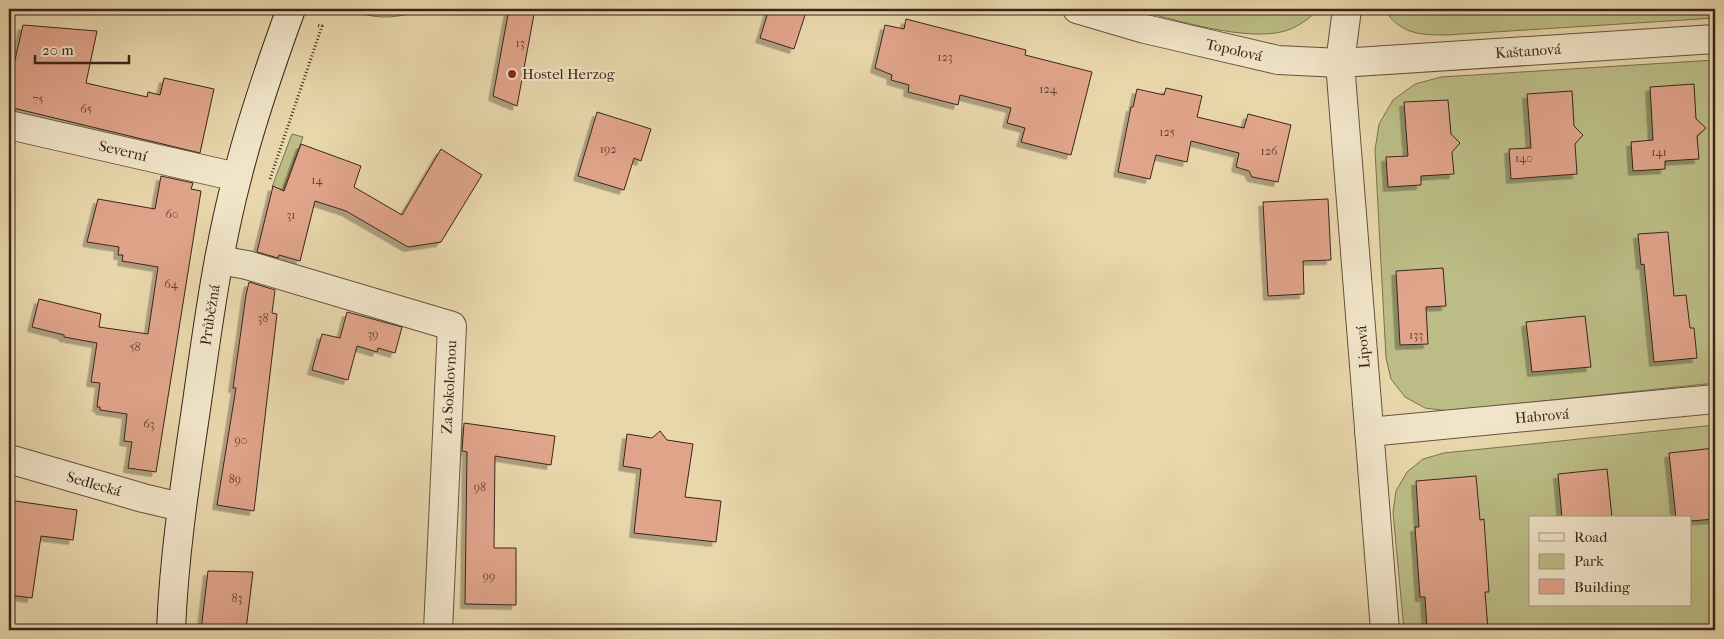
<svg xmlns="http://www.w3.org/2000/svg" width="1724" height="639" font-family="'IM FELL French Canon',serif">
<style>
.green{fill:#bcbd86;stroke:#7a7150;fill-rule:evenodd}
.building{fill:#e0a48b;stroke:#39251a;filter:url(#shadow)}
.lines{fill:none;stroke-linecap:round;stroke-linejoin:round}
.street-casing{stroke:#65523e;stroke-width:30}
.secondary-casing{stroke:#39251a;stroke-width:30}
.path{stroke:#39251a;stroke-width:3;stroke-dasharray:1 2.5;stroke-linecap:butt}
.street{stroke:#f1e5c9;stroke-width:28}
.secondary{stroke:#f1e5c9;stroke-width:28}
.poi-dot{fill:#8f2418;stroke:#f1e5c9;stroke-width:2}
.labels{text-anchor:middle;stroke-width:4;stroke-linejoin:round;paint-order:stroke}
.number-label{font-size:12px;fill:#634536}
.street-label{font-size:15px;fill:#39251a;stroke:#f1e5c9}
.poi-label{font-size:15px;fill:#39251a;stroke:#f1e5c9;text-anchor:start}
</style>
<defs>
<filter id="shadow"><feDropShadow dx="-4.5" dy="4.5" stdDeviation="0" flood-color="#0004"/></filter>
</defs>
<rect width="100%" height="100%" fill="#e9d7ac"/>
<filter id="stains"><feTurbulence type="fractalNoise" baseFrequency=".004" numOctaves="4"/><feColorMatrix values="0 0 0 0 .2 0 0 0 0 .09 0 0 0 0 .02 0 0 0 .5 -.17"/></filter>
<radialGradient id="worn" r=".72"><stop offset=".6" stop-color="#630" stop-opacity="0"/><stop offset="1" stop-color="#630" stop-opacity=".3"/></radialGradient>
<!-- green -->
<g class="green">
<path d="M347 9H346H432C396 17 382 22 347 9Z"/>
<path d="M1132 9H1319C1311 17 1302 24 1291 29 1252 45 1174 19 1132 9Z"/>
<path d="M1384 9H1715V18L1447 35C1419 35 1400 34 1384 9Z"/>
<path d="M1715 60V383L1448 411 1425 408 1405 397 1391 379 1386 358 1375 150 1379 124 1393 100 1415 84 1441 77Z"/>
<path d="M292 134 303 137 283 190 272 187Z"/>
<path d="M1715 425V630H1404L1393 512 1396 491 1407 472 1423 459 1444 453ZM1530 518H1690V605H1530Z"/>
</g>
<!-- building -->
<g class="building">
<path d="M509 9H535L517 106 493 96Z"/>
<path d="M769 9H807L794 49 760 38Z"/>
<path d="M906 19 1026 50 1025 55 1092 72 1071 155 1021 142 1025 128 1007 123 1011 108 960 95 958 105 908 92 909 85 891 80 892 75 875 68 885 25 904 29Z"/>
<path d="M23 25 97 31 86 83 147 97 148 92 160 95 164 78 214 89 200 153 9 107V86Z"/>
<path d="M1694 84 1696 119 1706 128 1697 136 1699 159 1665 161V169L1633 171 1631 142 1653 140 1650 87Z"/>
<path d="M1166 88 1202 96 1197 117 1244 128 1248 114 1291 125 1278 182 1252 177 1249 171 1236 167 1239 153 1191 141 1187 162 1156 155 1150 179 1118 172 1131 107H1133L1137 89 1164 95Z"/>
<path d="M1572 91 1574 126 1583 135 1575 144 1577 174 1511 179 1509 149 1531 148 1527 94Z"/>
<path d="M1448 100 1451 134 1460 143 1452 152 1454 174 1421 176V185L1388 187 1386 157 1408 156 1404 102Z"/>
<path d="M597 112 651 129 641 161 634 158 624 190 578 176Z"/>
<path d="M301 144 361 166 354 187 402 215 441 149 482 175 441 242 408 247 346 211 315 201 300 261 279 255 278 258 257 252 273 186 284 191Z"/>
<path d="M161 176 193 183 191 189 201 191 156 472 128 468 132 442 124 441 127 414 100 410V407H97L100 383 91 382 97 343 64 337V335L32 327 39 299 101 314 99 327 148 334 158 267 122 261 123 255H118L119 247 87 242 98 199 155 209Z"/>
<path d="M1328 199 1331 260 1303 261 1304 294 1268 296 1263 202Z"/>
<path d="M1668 232 1674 296 1686 295 1690 328H1694L1697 358 1654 362 1644 264 1641 265 1638 234Z"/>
<path d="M1443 268 1446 306 1426 307 1428 344 1400 345 1396 271Z"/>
<path d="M249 282 275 290 272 313 277 314 254 511 217 505 236 388H233L246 295Z"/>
<path d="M347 312 402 327 395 353 378 348 377 352 357 346 348 380 312 370 322 334 340 338Z"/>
<path d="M1585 316 1591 367 1532 372 1526 322Z"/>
<path d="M464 423 555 436 551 465 495 456 494 548H516V605L465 604 467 452 462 451Z"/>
<path d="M660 431 667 440 693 444 685 497 721 501 716 542 634 533 641 469 623 466 627 434 652 438Z"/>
<path d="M1715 448V519L1690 521V518H1676L1669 453Z"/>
<path d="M1607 469 1612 518H1562L1558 474Z"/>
<path d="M1476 476 1480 520 1484 519 1489 592H1485L1488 630H1427L1425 597H1420L1415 527H1419L1416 481Z"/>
<path d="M9 500 77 510 73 540 41 536 32 598 9 595Z"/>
<path d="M208 571 253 572 246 630H201Z"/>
</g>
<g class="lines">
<!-- street casing -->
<g class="street-casing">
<g id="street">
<path d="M1077 9 1145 29 1278 60 1340 63 1347 9"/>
<path d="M9 125 237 177"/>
<path d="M219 260 247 265 452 326 438 630"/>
<path d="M1369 432 1715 399"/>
<path d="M9 459 143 498 181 507"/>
<path d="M1385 630 1340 63 1715 39"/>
</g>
</g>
<!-- secondary casing -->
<g class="secondary-casing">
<path id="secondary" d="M171 630C174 556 185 483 196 409 207 332 217 254 237 178 251 121 271 64 291 9"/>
</g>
<!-- path -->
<path class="path" d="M270 179 322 26 317 25"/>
<!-- street -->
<use href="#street" class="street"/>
<!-- secondary -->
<use href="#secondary" class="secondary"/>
</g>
<!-- markers -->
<circle class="poi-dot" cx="512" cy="74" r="5"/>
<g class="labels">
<!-- number labels -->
<g class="number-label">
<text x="520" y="47">13</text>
<text x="945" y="61">123</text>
<text x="1048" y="93">124</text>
<text x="38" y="103">75</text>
<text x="86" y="113">65</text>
<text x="1167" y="136">125</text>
<text x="608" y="153">192</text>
<text x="1269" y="155">126</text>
<text x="1659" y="156">141</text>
<text x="1524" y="162">140</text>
<text x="317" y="184">14</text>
<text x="172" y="218">60</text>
<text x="291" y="219">31</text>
<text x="171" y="288">64</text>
<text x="263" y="322">38</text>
<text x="373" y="338">39</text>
<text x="1416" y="339">133</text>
<text x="135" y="351">58</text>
<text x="149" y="428">63</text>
<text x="241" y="444">90</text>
<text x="235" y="483">89</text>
<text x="480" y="491">98</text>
<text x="489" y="580">99</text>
<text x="237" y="602">83</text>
</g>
<!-- street labels -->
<g class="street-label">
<text transform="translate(1234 50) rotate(13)" y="5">Topolová</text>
<text transform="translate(1528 51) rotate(-4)" y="5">Kaštanová</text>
<text transform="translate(123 151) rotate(13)" y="5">Severní</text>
<text transform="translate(210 315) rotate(-81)" y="5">Průběžná</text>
<text transform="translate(1363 347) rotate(-95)" y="5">Lipová</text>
<text transform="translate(449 387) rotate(-87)" y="5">Za Sokolovnou</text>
<text transform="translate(1542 416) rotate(-5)" y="5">Habrová</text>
<text transform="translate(94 484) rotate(16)" y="5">Sedlecká</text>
</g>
<!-- poi labels -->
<g class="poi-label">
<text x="522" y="79">Hostel Herzog</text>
</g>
</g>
<!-- margin -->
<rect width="1724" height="639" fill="none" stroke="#e9d7ac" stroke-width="30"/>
<rect x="10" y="10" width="1704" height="619" fill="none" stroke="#39251a" stroke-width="2.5"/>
<rect x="15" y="15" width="1694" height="609" fill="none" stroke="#39251a"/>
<!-- legend -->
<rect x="1529" y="516" width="162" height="90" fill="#f1e5c9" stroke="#a79883"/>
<rect x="1539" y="533" width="25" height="8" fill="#f1e5c9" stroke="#a79883"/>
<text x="1574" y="542" font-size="15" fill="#39251a">Road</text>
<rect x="1539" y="554" width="25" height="15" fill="#bcbd86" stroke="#a79883"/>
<text x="1574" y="566" font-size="15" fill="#39251a">Park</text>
<rect x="1539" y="579" width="25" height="15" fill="#e0a48b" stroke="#a79883"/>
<text x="1574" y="592" font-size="15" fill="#39251a">Building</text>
<!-- scale -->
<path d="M35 55v8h94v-8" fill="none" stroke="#39251a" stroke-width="2.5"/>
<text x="42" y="55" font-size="15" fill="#39251a" stroke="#f1e5c9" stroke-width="4" paint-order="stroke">20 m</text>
<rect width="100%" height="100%" filter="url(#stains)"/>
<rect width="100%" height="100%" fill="url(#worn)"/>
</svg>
